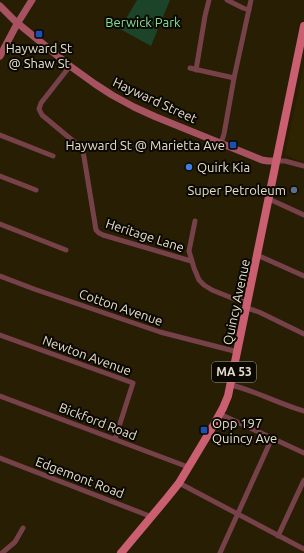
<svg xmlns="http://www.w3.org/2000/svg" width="304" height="553" font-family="Ubuntu,sans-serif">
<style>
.built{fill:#2f2402}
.green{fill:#1c4428}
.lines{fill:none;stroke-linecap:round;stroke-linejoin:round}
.street{stroke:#764149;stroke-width:5}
.secondary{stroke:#a65260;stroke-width:7}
.primary{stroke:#cb5f72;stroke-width:8}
.transit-dot{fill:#1a4fb4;stroke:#0c0802;stroke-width:1.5}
.shop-dot{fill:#3f7fe0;stroke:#0c0802;stroke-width:1.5}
.service-dot{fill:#5c6f8a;stroke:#0c0802;stroke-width:1.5}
.labels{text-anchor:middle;stroke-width:4;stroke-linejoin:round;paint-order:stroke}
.shield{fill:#0c0802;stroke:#a29e92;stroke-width:1}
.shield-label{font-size:12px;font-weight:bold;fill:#e3decf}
.park-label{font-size:13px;fill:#82e09b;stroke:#0c0802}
.poi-label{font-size:13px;fill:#e3decf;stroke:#0c0802;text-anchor:end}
.street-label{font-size:13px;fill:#e3decf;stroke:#0c0802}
</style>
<rect width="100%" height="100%" fill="#271e04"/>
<!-- built -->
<path class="built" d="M304 65V162L285 155Z"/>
<!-- green -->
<path class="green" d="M137 0H170L151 46 120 29Z"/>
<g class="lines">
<!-- street -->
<g class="street">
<path d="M227 0 243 8 249 10"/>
<path d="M70 66 41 103 39 109 42 115 78 145 83 152 84 157 96 230 99 233 103 235 191 261"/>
<path d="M190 68 194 69 234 78"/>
<path d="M196 70 205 16 209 0"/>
<path d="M0 135 53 156"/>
<path d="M221 143 224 134 234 78 251 0"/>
<path d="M276 161H285L304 166"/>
<path d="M0 176 36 190"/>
<path d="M269 199 304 215"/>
<path d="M195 221 189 251 194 268 199 280 204 285 212 290 237 300 248 303"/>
<path d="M0 224 66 250"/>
<path d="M257 255 304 276"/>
<path d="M0 276 34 289 160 332 238 352"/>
<path d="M247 308 259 312 304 334"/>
<path d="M0 335 133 383 115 439"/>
<path d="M231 385C256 391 279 404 304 411"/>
<path d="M0 396 188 467"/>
<path d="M220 414 304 453"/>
<path d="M0 458 152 517"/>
<path d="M179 483 304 549"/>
<path d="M278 536 304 480"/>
<path d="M2 553 15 542 23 528"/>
<path d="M220 553 272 438"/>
</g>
<!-- secondary -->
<g class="secondary">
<path d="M0 6 15 21 70 66 95 84 112 95 134 107 156 117 262 160 268 161H276"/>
<path d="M0 56 17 24 32 0"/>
</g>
<!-- primary -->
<path class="primary" d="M121 553 167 498 179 483 212 428 223 408 228 396 304 26"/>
</g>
<!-- markers -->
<g class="transit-dot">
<rect x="35" y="30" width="8" height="8" rx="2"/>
<rect x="229" y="141" width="8" height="8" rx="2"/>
<rect x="200" y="426" width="8" height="8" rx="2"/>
</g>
<circle class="shop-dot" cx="189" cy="167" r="4"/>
<circle class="service-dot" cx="294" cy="190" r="4"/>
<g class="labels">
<!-- shield labels -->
<rect class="shield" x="212" y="362" width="44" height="20" rx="3"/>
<g class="shield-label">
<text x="234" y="376">MA 53</text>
</g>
<!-- park labels -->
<g class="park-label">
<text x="143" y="27">Berwick Park</text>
</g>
<!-- poi labels -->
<g class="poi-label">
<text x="39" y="53" text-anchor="middle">Hayward St<tspan x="39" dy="15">@ Shaw St</tspan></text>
<text x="225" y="150">Hayward St @ Marietta Ave</text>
<text x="197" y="172" text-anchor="start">Quirk Kia</text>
<text x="286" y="195">Super Petroleum</text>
<text x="212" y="428" text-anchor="start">Opp 197<tspan x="212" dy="15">Quincy Ave</tspan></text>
</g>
<!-- street labels -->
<g class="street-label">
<text transform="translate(155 100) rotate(25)" y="5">Hayward Street</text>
<text transform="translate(145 235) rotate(18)" y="5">Heritage Lane</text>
<text transform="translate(236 302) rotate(-78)" y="5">Quincy Avenue</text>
<text transform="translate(121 307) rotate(19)" y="5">Cotton Avenue</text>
<text transform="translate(87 355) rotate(20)" y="5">Newton Avenue</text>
<text transform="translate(98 421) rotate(21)" y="5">Bickford Road</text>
<text transform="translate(80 477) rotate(21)" y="5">Edgemont Road</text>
</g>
</g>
</svg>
